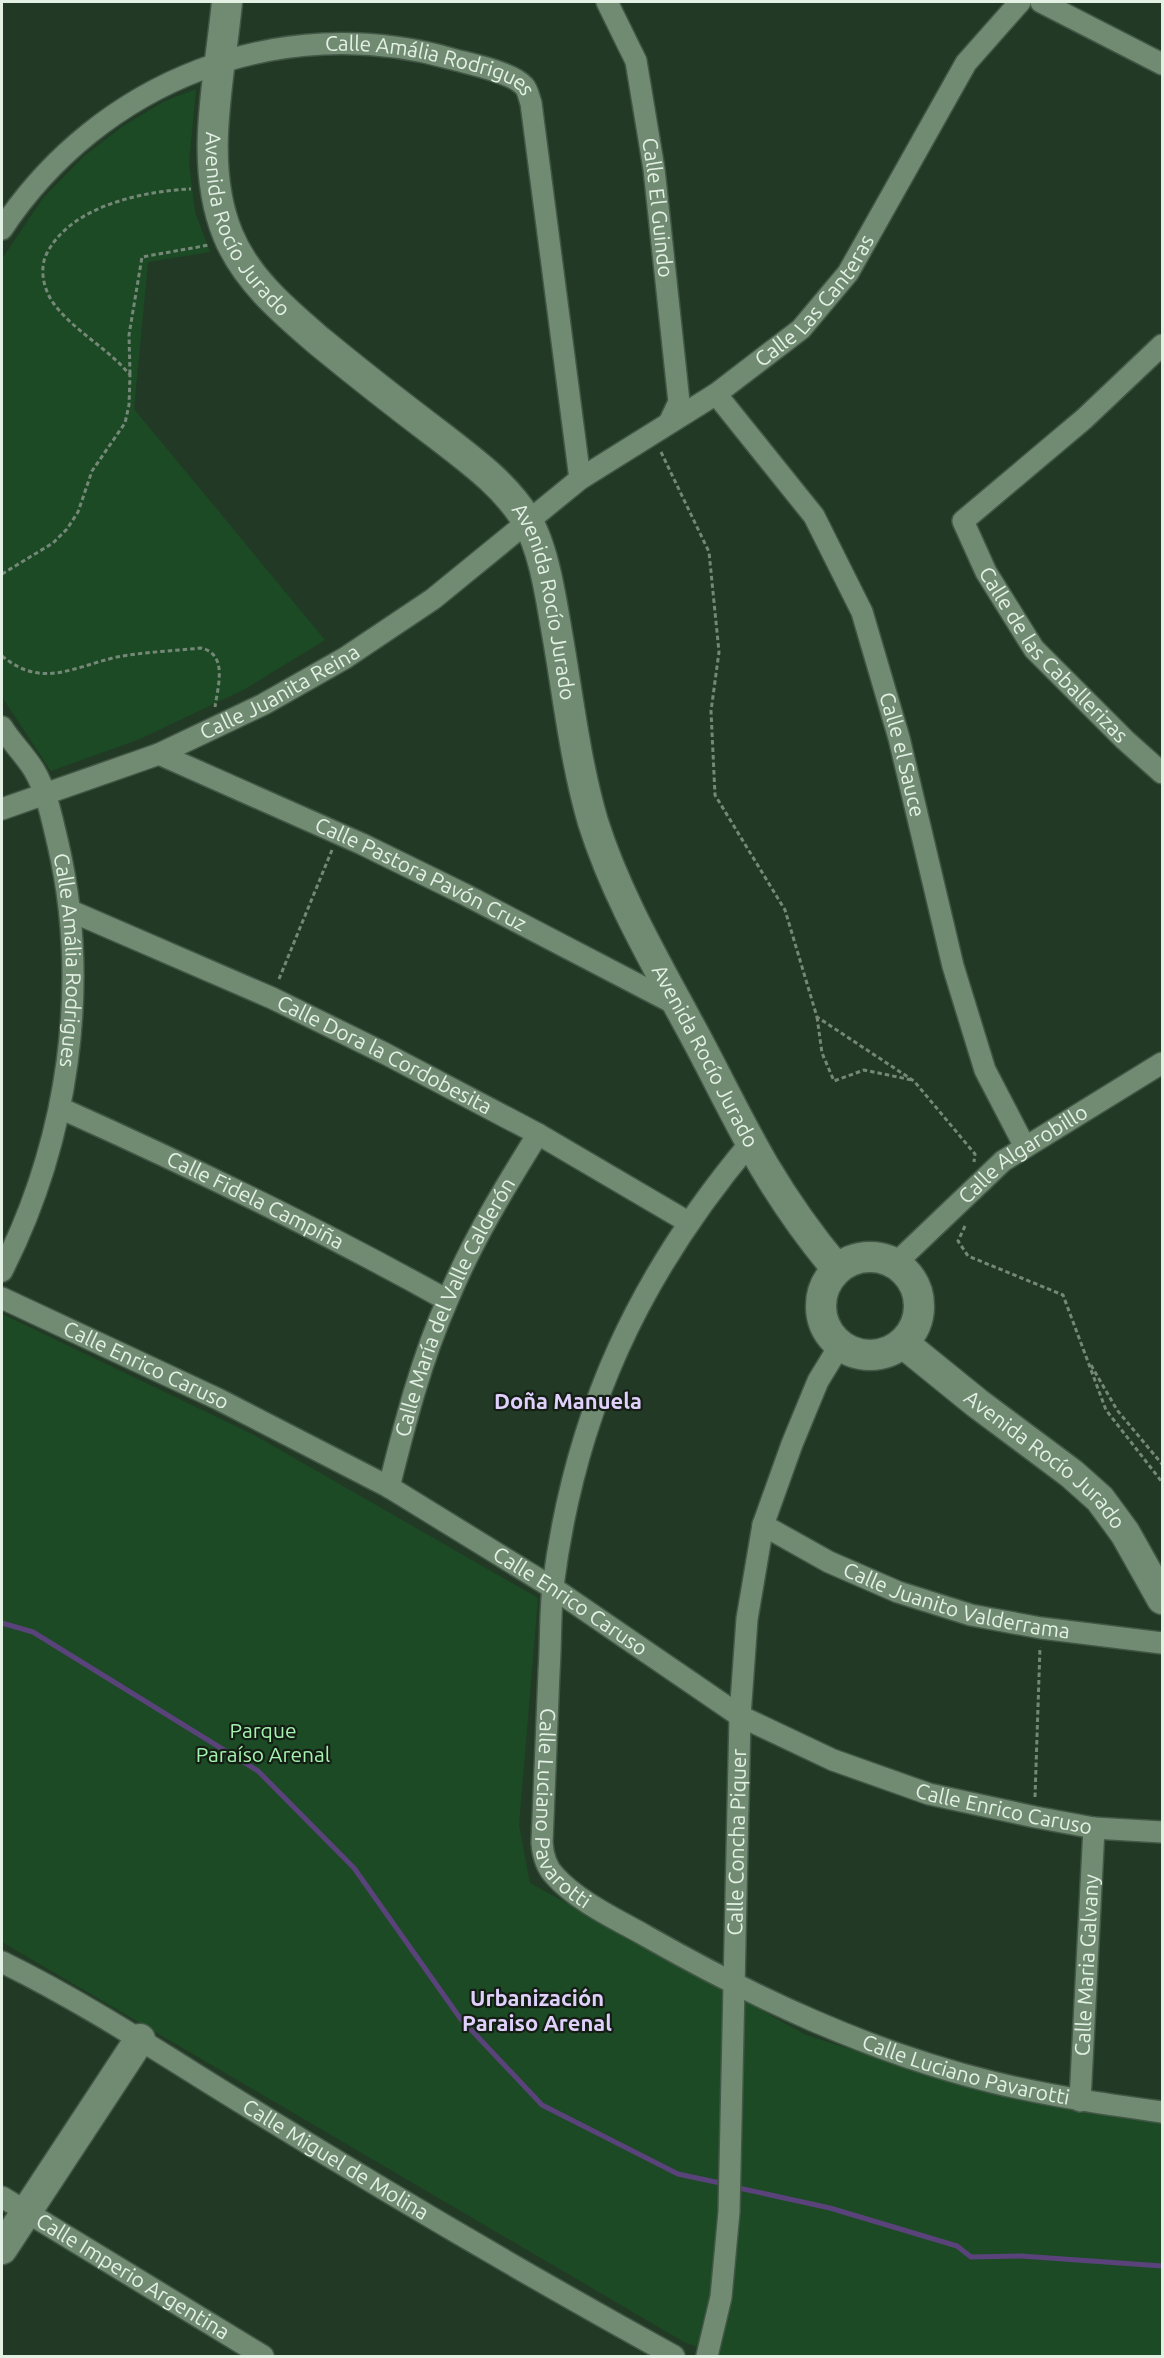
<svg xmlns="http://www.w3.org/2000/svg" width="1164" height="2358" font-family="Ubuntu,sans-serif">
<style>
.green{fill:#1c4a25}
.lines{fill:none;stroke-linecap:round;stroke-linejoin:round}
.stream{stroke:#5a437b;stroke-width:5}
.street-casing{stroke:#425746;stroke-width:24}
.secondary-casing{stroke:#425746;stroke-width:33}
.path{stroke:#758877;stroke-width:3;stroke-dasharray:4.5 3;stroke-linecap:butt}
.street{stroke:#718b73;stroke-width:21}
.secondary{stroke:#718b73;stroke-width:30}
.labels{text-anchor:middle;stroke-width:4.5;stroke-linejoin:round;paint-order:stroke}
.street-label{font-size:21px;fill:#e3f1e4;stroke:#141e15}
.park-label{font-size:21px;fill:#a4f3ae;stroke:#141e15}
.neighbourhood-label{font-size:22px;font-weight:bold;fill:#e0d1fc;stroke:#141e15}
</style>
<rect width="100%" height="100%" fill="#223a25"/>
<!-- green -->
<g class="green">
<path d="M196 89 189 163 195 212 210 252 148 262 134 409 325 640 245 689 140 739 51 771 2 697V259L43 198 83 157 123 126 165 101Z"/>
<path d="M2 1314 254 1435 538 1598 519 1825 530 1883 806 2035 986 2093 1162 2122V2356H723L684 2342 2 1942Z"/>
</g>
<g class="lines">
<!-- stream -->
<g class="stream">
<path d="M2 1623 33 1632 258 1771 354 1868 460 2018 542 2105 678 2174 725 2184"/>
<path d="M734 2187 830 2208 957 2246 971 2257 1021 2256 1162 2266"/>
</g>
<!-- street casing -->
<g class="street-casing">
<g id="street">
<path id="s1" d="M607 2 636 61 654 169 679 402 670 421"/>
<path d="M1041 2 1162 64"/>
<path id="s2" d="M2 229C100 81 280 10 452 59 470 64 512 72 524 86 528 90 529 98 531 103L580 479"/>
<path id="s3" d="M1162 345 1084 419 963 521 986 572 1034 649 1125 740 1162 773"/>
<path id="s4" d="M716 394 814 516 862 612 899 738 953 966 985 1070 1025 1147"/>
<path id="s5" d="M2 727C11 742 25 755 34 770 47 792 52 819 58 844 91 986 68 1141 2 1271"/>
<path id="s6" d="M159 754 362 844 464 894 679 1006"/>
<path id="s7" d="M2 809 159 754 264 704 345 658 433 599 580 479 716 394 801 329 848 273 966 63 1020 2"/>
<path id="s8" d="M71 911 272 998 384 1053 538 1134 688 1222"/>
<path id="s9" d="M60 1108C192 1167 321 1230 447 1300"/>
<path id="s10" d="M751 1142C639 1275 575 1412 553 1586 550 1614 551 1643 549 1672 547 1729 544 1786 542 1843 543 1856 546 1867 555 1876 577 1901 618 1920 646 1936 755 1998 870 2052 992 2082 1049 2096 1105 2104 1162 2112"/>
<path id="s11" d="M896 1263 1003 1161 1162 1063"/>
<path id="s12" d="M2 1298 218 1399 389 1487 553 1588 740 1716 833 1760 929 1794 1035 1817 1094 1828 1162 1832"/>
<path id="s13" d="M389 1487C405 1423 421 1360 448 1299 472 1241 505 1187 538 1134"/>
<path id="s14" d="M763 1525 829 1562 898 1592 971 1615 1041 1628 1162 1643"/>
<path id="s15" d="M2 1962C90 2005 171 2060 255 2111 393 2196 532 2278 674 2356"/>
<path id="s16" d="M1080 2101 1094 1828"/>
<path id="s17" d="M2 2197 263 2356"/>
<path id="s18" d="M707 2356 721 2297 729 2212 740 1716 747 1619 763 1525 792 1444 818 1381 840 1345"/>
</g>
</g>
<!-- secondary casing -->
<g class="secondary-casing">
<g id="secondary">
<path id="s19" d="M227 2C220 78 198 162 228 235 246 279 284 311 319 341 359 374 400 406 441 437 472 461 505 485 526 519 544 548 551 599 557 633 568 695 575 761 593 822 615 892 653 958 688 1023 714 1070 737 1120 764 1166 786 1203 810 1237 837 1269"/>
<circle cx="870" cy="1306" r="49"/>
<path id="s20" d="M903 1343 977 1403 1072 1474 1100 1499 1125 1533 1162 1599"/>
<path d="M2 2249 140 2039"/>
</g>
</g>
<!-- path -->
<g class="path">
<path d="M130 374 129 335 142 257 209 245"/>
<path d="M661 452 709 552 719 652 711 711 715 795 785 910 817 1017 914 1081 975 1154 974 1162"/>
<path d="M2 574 53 543 67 529 78 512 92 471 125 423 129 405 130 375C108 348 75 332 54 304 43 289 39 268 47 253 71 206 143 191 191 189"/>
<path d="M2 656C42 689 73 667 117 657 144 652 173 651 201 648 228 654 218 686 215 707"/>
<path d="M279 979 332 850"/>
<path d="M817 1017 822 1053 834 1081 864 1070 912 1080"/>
<path d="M965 1226 958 1241 968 1256 1063 1295 1106 1410 1162 1482"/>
<path d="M1091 1365 1117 1410 1162 1464"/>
<path d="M1035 1797 1040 1647"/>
</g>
<!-- street -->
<use href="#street" class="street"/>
<!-- secondary -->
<use href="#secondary" class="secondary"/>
</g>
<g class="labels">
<!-- street labels -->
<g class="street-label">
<text dy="7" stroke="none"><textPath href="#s2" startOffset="494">Calle Amália Rodrigues</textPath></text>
<text dy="7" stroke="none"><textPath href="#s1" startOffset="214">Calle El Guindo</textPath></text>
<text dy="7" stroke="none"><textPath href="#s19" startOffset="232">Avenida Rocío Jurado</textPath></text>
<text dy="7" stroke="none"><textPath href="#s7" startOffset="969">Calle Las Canteras</textPath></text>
<text dy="7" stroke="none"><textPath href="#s19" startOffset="736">Avenida Rocío Jurado</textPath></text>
<text dy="7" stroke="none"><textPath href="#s3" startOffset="429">Calle de las Caballerizas</textPath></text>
<text dy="7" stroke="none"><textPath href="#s7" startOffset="302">Calle Juanita Reina</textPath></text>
<text dy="7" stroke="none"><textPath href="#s4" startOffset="412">Calle el Sauce</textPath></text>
<text dy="7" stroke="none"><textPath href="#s6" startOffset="288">Calle Pastora Pavón Cruz</textPath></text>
<text dy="7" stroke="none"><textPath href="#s5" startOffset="249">Calle Amália Rodrigues</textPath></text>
<text dy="7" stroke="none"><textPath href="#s8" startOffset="345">Calle Dora la Cordobesita</textPath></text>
<text dy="7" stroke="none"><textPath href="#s19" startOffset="1222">Avenida Rocío Jurado</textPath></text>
<text dy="7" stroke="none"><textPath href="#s11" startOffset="168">Calle Algarobillo</textPath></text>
<text dy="7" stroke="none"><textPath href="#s9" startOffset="216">Calle Fidela Campiña</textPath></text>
<text dy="7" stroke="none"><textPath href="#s13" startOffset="192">Calle María del Valle Calderón</textPath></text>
<text dy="7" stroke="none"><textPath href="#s12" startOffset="159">Calle Enrico Caruso</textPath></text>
<text dy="7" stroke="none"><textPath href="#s20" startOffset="184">Avenida Rocío Jurado</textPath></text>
<text dy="7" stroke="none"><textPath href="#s14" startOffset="210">Calle Juanito Valderrama</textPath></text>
<text dy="7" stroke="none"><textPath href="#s12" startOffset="645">Calle Enrico Caruso</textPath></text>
<text dy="7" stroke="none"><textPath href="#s10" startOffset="723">Calle Luciano Pavarotti</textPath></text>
<text dy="7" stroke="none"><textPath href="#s12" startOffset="1131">Calle Enrico Caruso</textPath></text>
<text dy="7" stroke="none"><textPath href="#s18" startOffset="516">Calle Concha Piquer</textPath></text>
<text dy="7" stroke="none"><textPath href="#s16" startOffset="136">Calle Maria Galvany</textPath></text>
<text dy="7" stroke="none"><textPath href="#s10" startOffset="1245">Calle Luciano Pavarotti</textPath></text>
<text dy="7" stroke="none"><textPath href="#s15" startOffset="388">Calle Miguel de Molina</textPath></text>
<text dy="7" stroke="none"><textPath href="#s17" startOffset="153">Calle Imperio Argentina</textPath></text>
</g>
<!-- park labels -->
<g class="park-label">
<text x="263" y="1738">Parque<tspan x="263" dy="24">Paraíso Arenal</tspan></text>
</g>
<!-- neighbourhood labels -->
<g class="neighbourhood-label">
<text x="568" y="1409">Doña Manuela</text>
<text x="537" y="2006">Urbanización<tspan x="537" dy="25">Paraiso Arenal</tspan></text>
</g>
</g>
<!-- border -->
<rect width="1164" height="2358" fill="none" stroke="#e3f1e4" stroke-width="6"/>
</svg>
